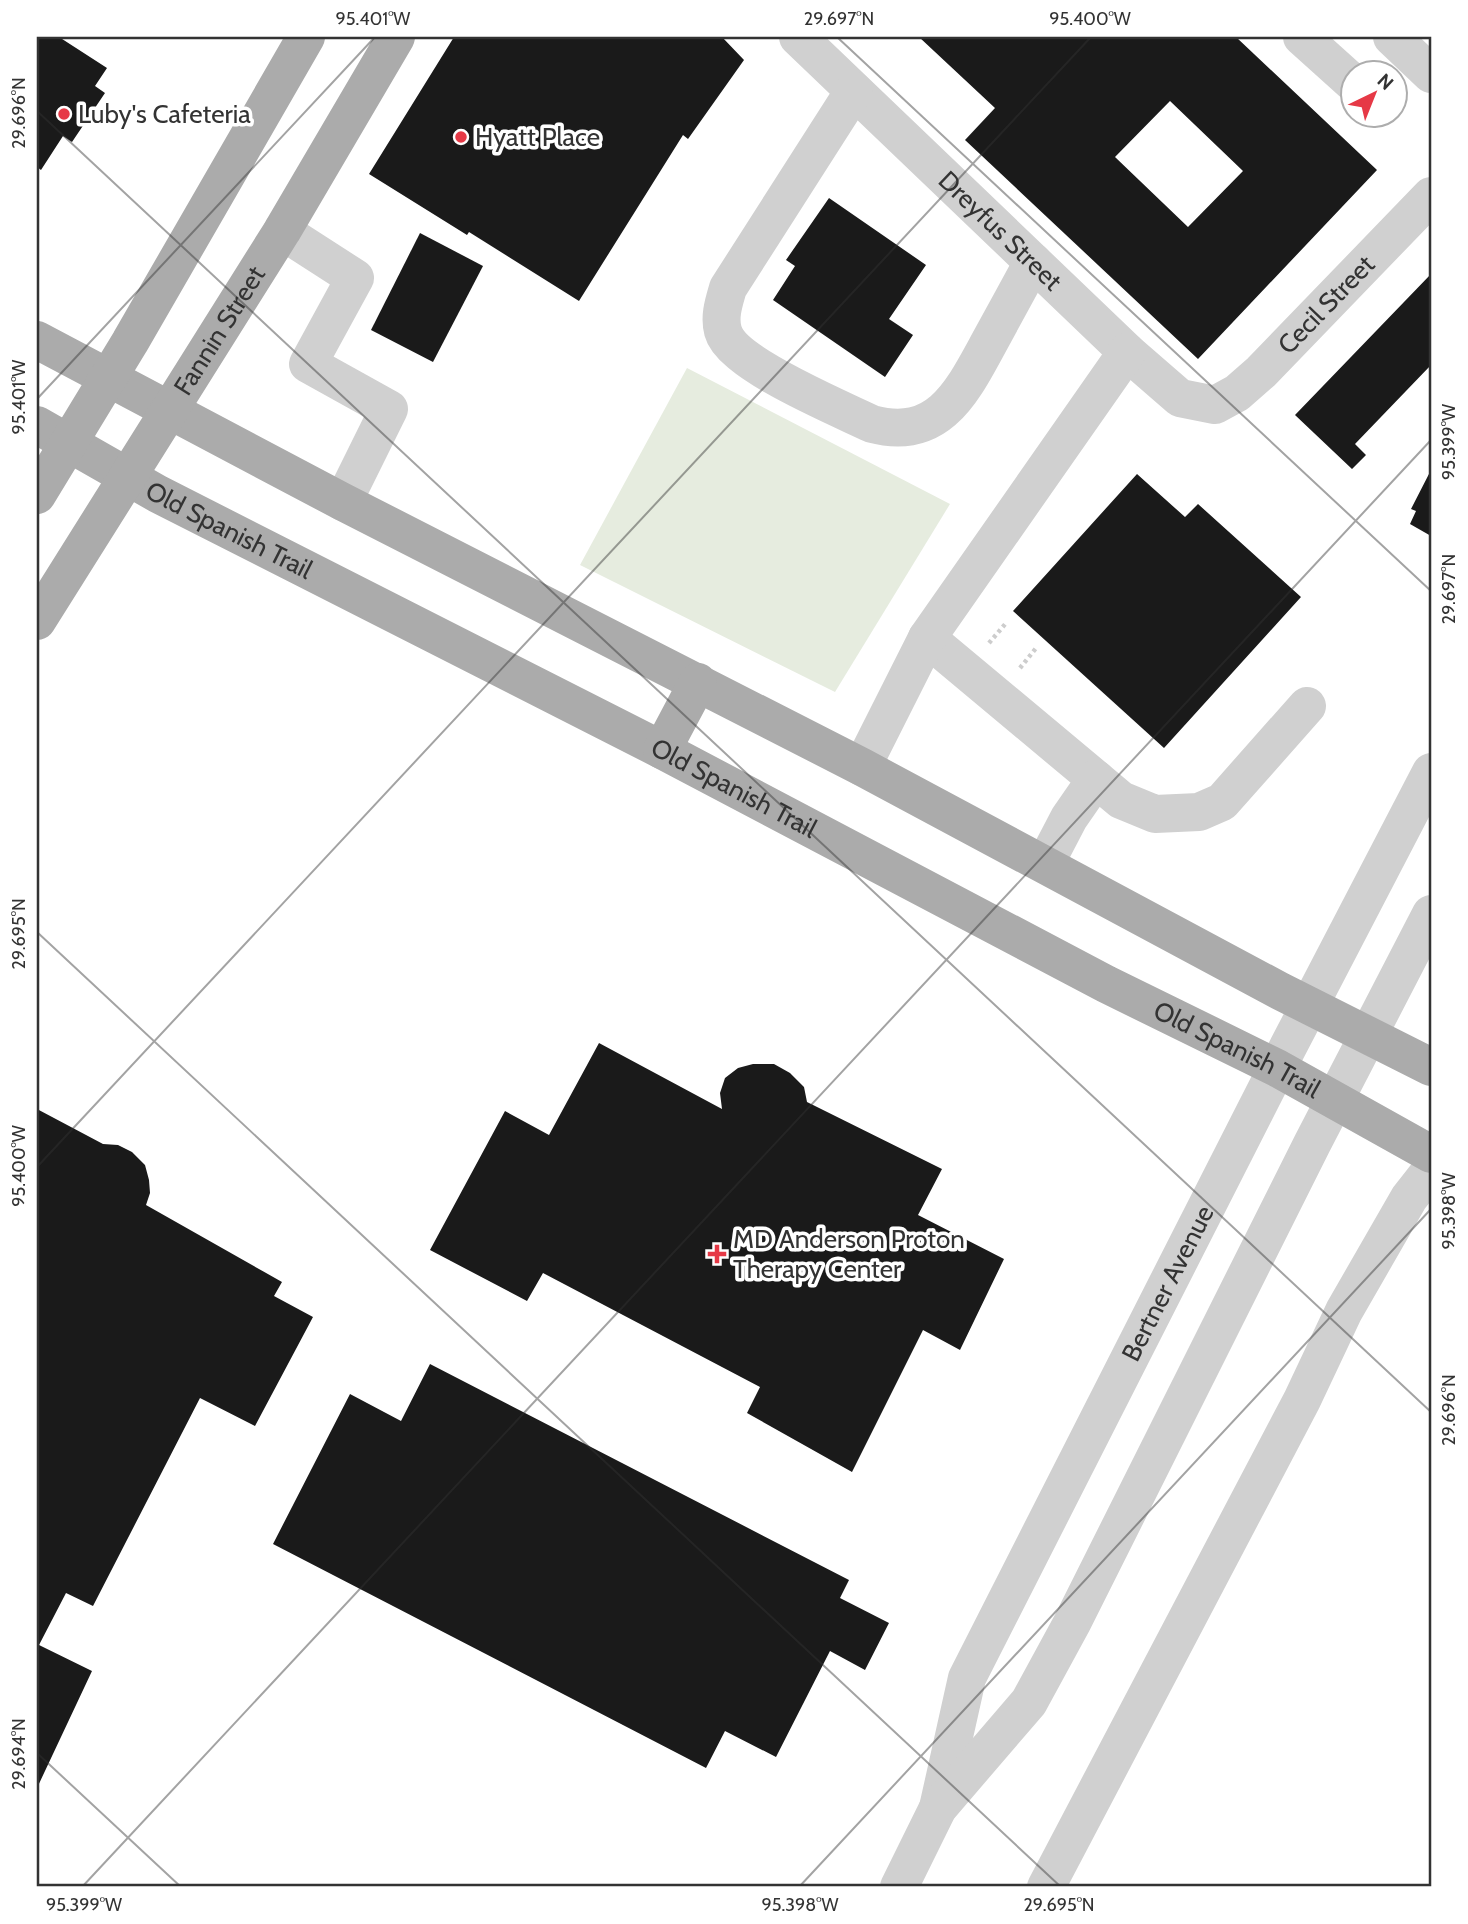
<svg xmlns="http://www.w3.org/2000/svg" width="1468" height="1924" font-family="Cabin,sans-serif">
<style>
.green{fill:#e6ecdf}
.building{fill:#1a1a1a;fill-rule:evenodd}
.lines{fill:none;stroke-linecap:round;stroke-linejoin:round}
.path{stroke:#cdcdcd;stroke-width:4.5;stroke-dasharray:3.5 3.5;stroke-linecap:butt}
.minor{stroke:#d0d0d0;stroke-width:38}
.major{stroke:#ababab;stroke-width:38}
.ticks{fill:none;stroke:#333;stroke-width:2;stroke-opacity:0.45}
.poi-dot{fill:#e63946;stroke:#fff;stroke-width:2.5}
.labels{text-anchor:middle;stroke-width:7;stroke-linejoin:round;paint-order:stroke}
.poi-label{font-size:26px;fill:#333;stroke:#fff;text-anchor:start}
.street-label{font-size:26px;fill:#333;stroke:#fff}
.neatline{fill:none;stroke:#333;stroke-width:2.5}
.ticks-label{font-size:18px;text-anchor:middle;fill:#333}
</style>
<rect width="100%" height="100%" fill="#fff"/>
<!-- green -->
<path class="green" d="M687 368 950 504 835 692 580 565Z"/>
<!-- building -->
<g class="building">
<path d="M37 37H59L107 68 95 86 105 93 72 142 63 136 41 170 37 167Z"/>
<path d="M454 37H722L744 60 688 139 683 135 579 301 469 232 467 235 369 174Z"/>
<path d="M919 37H1236L1377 170 1198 359 965 140 995 108ZM1170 101 1243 171 1188 227 1115 157Z"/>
<path d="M829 198 926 265 889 319 913 335 885 377 773 300 795 266 786 260Z"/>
<path d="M420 233 483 266 433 362 371 330Z"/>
<path d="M1431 274V365L1355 444 1366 455 1352 469 1295 415Z"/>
<path d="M1431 470V536L1410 524 1416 511 1411 509Z"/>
<path d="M1137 474 1185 517 1198 504 1301 597 1164 748 1013 611Z"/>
<path d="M599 1043 722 1109 720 1093 725 1078 738 1068 753 1064H774L790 1073 804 1087 807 1102 942 1169 918 1215 1004 1259 960 1350 923 1330 852 1472 747 1413 760 1387 543 1273 527 1301 430 1250 505 1111 549 1135Z"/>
<path d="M37 1109 103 1144 118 1145 132 1152 145 1165 149 1180 150 1193 146 1205 282 1282 274 1296 313 1317 255 1426 200 1398 93 1606 66 1593 39 1645 92 1671 37 1788Z"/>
<path d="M430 1364 849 1580 840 1598 889 1623 865 1670 830 1651 776 1757 725 1731 706 1768 273 1544 350 1394 401 1421Z"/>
</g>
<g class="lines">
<!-- path -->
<g class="path">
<path d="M989 643 1007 622"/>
<path d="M1020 668 1037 647"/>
</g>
<!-- minor -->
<g class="minor">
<path id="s1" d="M798 37 1127 352 1180 398 1215 405 1237 393 1261 372 1431 196"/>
<path d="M1302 37 1352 82"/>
<path d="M1392 37 1431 74"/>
<path d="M854 91 728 288C724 302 719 316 723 331 732 364 839 408 872 424 940 442 963 390 991 339 1005 313 1019 288 1033 262"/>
<path d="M282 231 355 278 308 364 389 409 343 502"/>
<path d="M927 638 1121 800 1155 814 1199 812 1222 802 1307 706"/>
<path d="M862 767 927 638 1127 352"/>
<path d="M1045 864 1069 818 1096 779"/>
<path id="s2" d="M938 1808 967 1678 1277 1068 1431 772"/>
<path d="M899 1887 938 1808 1029 1702 1072 1623 1312 1144 1431 914"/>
<path d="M1046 1887 1302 1400 1344 1311 1409 1198 1431 1170"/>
</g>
<!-- major -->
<g class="major">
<path d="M37 340 343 502 862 767 1280 991 1431 1067"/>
<path id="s3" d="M37 425 158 494 662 750 1106 984 1277 1068 1431 1154"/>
<path d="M37 495 130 342 306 37"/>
<path id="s4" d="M37 621 282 231 396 37"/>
<path d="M662 750 698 682"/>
</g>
</g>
<!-- ticks -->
<path class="ticks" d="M837 37 1431 591M37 111 1431 1412M37 399 375 37M37 932 1061 1887M37 1167 1091 37M37 1753 181 1887M82 1887 1431 440M799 1887 1431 1209"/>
<!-- markers -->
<g class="poi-dot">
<circle cx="64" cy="114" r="7"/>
<circle cx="461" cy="137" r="7"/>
<path d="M713.5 1243.5h7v7h7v7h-7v7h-7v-7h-7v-7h7z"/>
</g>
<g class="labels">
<!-- poi labels -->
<g class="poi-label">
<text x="78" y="123">Luby's Cafeteria</text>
<text x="475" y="146">Hyatt Place</text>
<text x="733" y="1248">MD Anderson Proton<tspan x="733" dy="30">Therapy Center</tspan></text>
</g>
<!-- street labels -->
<g class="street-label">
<text dy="9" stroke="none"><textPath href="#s1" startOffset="280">Dreyfus Street</textPath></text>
<text dy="9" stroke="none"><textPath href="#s1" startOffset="712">Cecil Street</textPath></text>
<text dy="9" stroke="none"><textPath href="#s4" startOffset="343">Fannin Street</textPath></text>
<text dy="9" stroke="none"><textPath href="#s3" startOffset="219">Old Spanish Trail</textPath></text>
<text dy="9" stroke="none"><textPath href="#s3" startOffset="786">Old Spanish Trail</textPath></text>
<text dy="9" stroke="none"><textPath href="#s3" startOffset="1353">Old Spanish Trail</textPath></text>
<text dy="9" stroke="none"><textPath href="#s2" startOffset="576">Bertner Avenue</textPath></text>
</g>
</g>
<!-- border -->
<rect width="1468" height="1924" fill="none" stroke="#ffffff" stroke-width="77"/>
<!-- north arrow -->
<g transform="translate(1374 94) rotate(43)"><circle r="33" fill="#ffffff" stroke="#adadad" stroke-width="2"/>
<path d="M0-5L12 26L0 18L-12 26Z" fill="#e63946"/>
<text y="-10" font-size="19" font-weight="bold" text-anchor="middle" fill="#333333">N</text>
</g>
<rect x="38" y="38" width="1392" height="1847" class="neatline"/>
<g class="ticks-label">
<text x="373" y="25">95.401°W</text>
<text x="839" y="25">29.697°N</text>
<text x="1090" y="25">95.400°W</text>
<text transform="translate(19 113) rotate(-90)" y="6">29.696°N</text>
<text transform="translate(19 397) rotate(-90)" y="6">95.401°W</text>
<text transform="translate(1449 442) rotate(-90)" y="6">95.399°W</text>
<text transform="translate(1449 589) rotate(-90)" y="6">29.697°N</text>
<text transform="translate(19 934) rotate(-90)" y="6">29.695°N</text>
<text transform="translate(19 1166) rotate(-90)" y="6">95.400°W</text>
<text transform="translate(1449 1211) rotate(-90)" y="6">95.398°W</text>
<text transform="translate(1449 1410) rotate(-90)" y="6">29.696°N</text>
<text transform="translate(19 1754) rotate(-90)" y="6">29.694°N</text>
<text x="84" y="1911">95.399°W</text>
<text x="800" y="1911">95.398°W</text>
<text x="1059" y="1911">29.695°N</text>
</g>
</svg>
